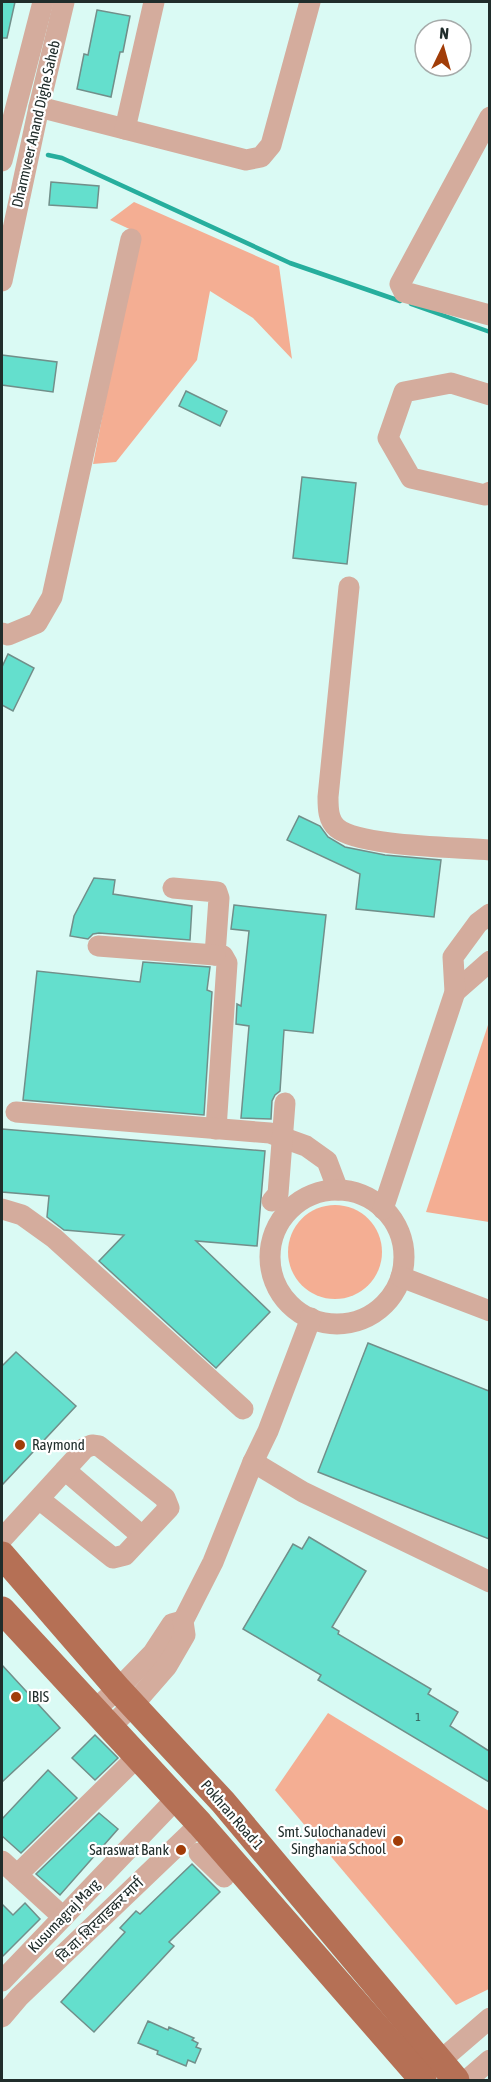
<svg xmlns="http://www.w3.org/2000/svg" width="491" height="2082" font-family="'Asap Condensed','Noto Sans Devanagari',sans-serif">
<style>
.grass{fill:#f4ae93}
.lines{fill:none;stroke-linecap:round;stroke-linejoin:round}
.stream{stroke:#26ae9d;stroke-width:4.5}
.building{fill:#64dfcd;stroke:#718f8a;stroke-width:1.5}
.minor{stroke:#d4ac9d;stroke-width:21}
.major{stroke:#b57055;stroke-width:27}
.poi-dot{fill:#a13d08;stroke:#fff;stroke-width:2}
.labels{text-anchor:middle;stroke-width:4.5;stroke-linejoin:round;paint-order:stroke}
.number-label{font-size:12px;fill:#315a54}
.street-label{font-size:15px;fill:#202d2b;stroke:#fff}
.poi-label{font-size:15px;fill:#202d2b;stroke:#fff;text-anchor:start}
</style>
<rect width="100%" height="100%" fill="#dafaf4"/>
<!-- grass -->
<g class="grass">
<path d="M134 202 279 266 292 359 253 318 210 291 197 360 116 462 93 464 138 233 110 220Z"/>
<path d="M489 1022V1222L426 1212Z"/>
<circle cx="335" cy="1252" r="47"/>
<path d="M328 1713 489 1811V1989L456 2005 275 1790Z"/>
</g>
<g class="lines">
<!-- stream -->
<g class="stream">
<path d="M48 155 62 158 290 263 400 301"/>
<path d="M411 304 490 332"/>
</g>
</g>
<!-- building -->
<g class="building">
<path d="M2 2H15L7 38H2Z"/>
<path d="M97 10 130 16 123 52H120L111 97 77 89 84 54 88 55Z"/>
<path d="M51 182 99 186 97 208 49 205Z"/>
<path d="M2 355 57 362 53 392 2 385Z"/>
<path d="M186 391 227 411 220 426 179 406Z"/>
<path d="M302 477 356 483 347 564 293 558Z"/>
<path d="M8 654 34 668 13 711 2 705V667Z"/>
<path d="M299 816 320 826 328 837 345 847 385 855 441 860 434 917 356 909 360 874 287 840Z"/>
<path d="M94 878 115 880 113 894 192 906 190 940 99 933 93 934 88 939 70 936 74 916Z"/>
<path d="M234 905 326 915 313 1033 284 1030 280 1091 275 1095 272 1101 271 1119 241 1118 249 1026 236 1024 237 1004 241 1006 249 931 231 929Z"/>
<path d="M143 962 210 967 207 990 212 992 204 1115 23 1100 37 971 140 982Z"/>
<path d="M2 1129 265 1151 257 1246 196 1241 270 1312 216 1368 99 1261 124 1235 64 1230 47 1217 49 1196 2 1192Z"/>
<path d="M368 1343 489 1391V1539L318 1472Z"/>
<path d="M16 1352 76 1406 2 1485V1366Z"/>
<path d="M309 1537 366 1571 332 1627 339 1631 338 1634 431 1689 428 1694 458 1712 450 1726 489 1751V1782L318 1680 321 1675 243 1629 293 1544 302 1549Z"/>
<path d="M2 1665 60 1728 2 1782Z"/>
<path d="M95 1735 118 1758 95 1780 72 1758Z"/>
<path d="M48 1770 77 1798 21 1853 2 1836V1819Z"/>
<path d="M99 1813 118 1829 60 1895 36 1874Z"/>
<path d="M192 1864 220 1892 169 1942 174 1946 94 2032 61 2002 125 1932 120 1928 136 1911 140 1914Z"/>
<path d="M25 1903 40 1919 2 1957V1904L13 1915Z"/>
<path d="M148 2021 168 2030 169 2027 194 2038 192 2040 198 2043 196 2047 201 2049 195 2063 188 2060 186 2066 157 2054 158 2051 138 2043Z"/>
</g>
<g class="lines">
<!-- minor -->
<g class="minor">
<path d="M39 107 246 160 261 157 271 145 310 2"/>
<path d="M490 117 400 284 404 292 490 315"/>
<path d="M125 129 154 2"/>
<path d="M2 161 43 2"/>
<path d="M2 281 39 107 64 2"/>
<path d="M490 395 451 383 404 392 388 438 411 478 485 495 490 492"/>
<path d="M349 587 328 797C328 808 328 820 337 828 360 847 457 847 490 850"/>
<path d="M2 633 8 635 37 623 52 597 131 239"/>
<path d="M173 888 217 892 219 898 215 955 223 956 227 963 216 1129"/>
<path d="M98 946 215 955"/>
<path d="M455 992 490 961"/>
<path d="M16 1112 270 1133 306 1146 327 1161 338 1190"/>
<circle cx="337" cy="1257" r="67"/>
<path d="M272 1201 278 1194 285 1103"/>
<path d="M2 1209 22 1215 54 1238 243 1409"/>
<path d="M383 1209 455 992 453 957 478 923 490 914"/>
<path d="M401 1277 490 1311"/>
<path d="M253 1462 303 1492 490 1582"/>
<path d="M65 1470 142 1536"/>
<path d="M2 1539 85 1448 92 1445 99 1446 165 1498 169 1508 125 1555 113 1558 39 1499"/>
<path d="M94 1710 118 1689 153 1653 172 1624 183 1621"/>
<path d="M110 1727 133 1705 167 1666 185 1635 183 1621 213 1562 253 1462 268 1431 311 1318"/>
<path d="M199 1853 224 1877"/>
<path d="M2 1861 63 1917"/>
<path d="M17 1875 137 1757"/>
<path d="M2 1981 176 1799"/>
<path d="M2 2017 19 1997 200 1824"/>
<path d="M440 2061 490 2018"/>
<path d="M467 2080 490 2060"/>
</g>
<!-- major -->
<g class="major">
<path d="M2 1555 118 1689 223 1802 456 2080"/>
<path d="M2 1610 200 1824 423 2080"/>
</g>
</g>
<!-- markers -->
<g class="poi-dot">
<circle cx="20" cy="1445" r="6"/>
<circle cx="16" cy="1697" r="6"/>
<circle cx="398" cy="1841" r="6"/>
<circle cx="181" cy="1850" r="6"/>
</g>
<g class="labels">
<!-- number labels -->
<g class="number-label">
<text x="418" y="1721">1</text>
</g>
<!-- street labels -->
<g class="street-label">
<text transform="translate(36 124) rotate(-77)" y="5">Dharmveer Anand Dighe Saheb</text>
<text transform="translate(232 1815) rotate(49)" y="5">Pokhran Road 1</text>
<text transform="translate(64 1916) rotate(-46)" y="5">Kusumagraj Marg</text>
<text transform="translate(100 1920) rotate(-44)" y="5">वि.वा. शिरवाडकर मार्ग</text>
</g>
<!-- poi labels -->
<g class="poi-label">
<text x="32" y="1450">Raymond</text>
<text x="28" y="1702">IBIS</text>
<text x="386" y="1837" text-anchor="end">Smt. Sulochanadevi<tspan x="386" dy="17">Singhania School</tspan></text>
<text x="169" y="1855" text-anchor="end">Saraswat Bank</text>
</g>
</g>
<!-- border -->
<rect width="491" height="2082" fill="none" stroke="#202d2b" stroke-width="6"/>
<!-- north arrow -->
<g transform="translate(443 48) rotate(5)"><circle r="28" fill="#ffffff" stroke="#a6abaa" stroke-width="1.5"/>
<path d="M0-4.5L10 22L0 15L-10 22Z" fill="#a13d08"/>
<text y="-9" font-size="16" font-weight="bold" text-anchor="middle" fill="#202d2b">N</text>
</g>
</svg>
